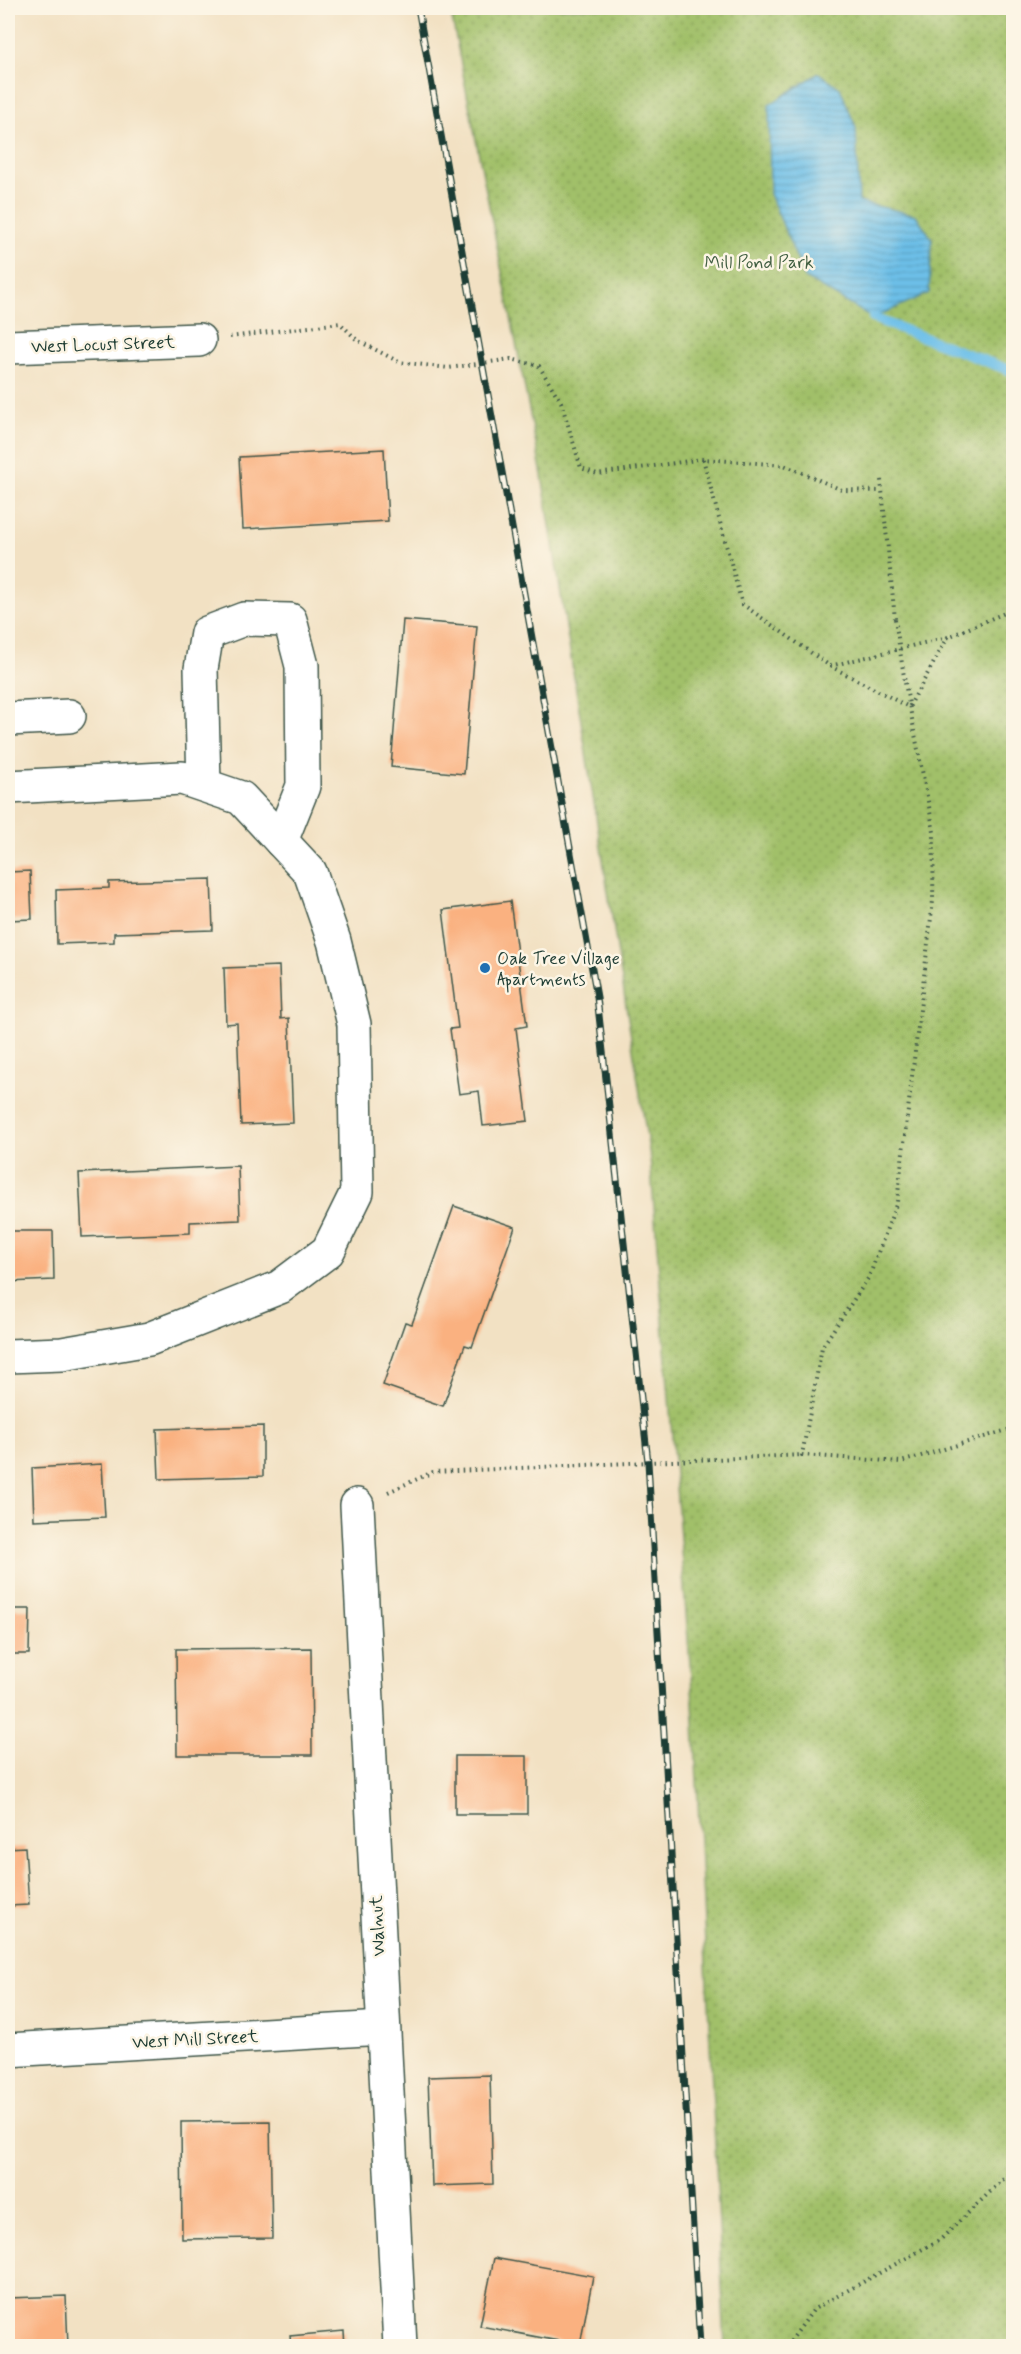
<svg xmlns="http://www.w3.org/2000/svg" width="1021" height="2354" font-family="Mynerve,sans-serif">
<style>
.park{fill:url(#park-dots);stroke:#607e4e;stroke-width:1.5}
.water{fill:url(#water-rules);stroke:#467e8e;stroke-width:1.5}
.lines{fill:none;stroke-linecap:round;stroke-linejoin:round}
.stream{stroke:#6dc0e9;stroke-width:10}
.building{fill:#fab180}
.minor-casing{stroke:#3f5649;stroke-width:36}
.path{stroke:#3f5649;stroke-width:4;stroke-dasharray:1.5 4.5;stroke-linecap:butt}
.minor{stroke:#fff;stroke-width:33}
.rail-casing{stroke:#1f3d34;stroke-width:7}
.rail{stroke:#fcf5e5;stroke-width:4.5;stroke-dasharray:14;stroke-linecap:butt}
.path-bridge{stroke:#3f5649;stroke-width:4;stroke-dasharray:1.5 4.5;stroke-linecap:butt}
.poi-dot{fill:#1f6fb2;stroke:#fcf5e5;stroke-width:2}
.labels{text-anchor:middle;stroke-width:5;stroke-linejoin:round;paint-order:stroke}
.park-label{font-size:18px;fill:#405e41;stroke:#fcf5e5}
.street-label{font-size:18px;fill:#1f3d34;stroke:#fcf5e5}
.poi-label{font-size:18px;fill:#1f3d34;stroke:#fcf5e5;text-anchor:start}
</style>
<defs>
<pattern id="park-dots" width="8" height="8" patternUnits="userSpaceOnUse" patternTransform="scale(1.5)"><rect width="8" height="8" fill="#a1c069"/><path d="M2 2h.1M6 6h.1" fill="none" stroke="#839d57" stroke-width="1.8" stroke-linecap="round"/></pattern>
<pattern id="water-rules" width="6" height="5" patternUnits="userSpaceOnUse" patternTransform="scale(1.5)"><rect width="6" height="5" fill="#6dc0e9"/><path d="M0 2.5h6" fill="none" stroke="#599dbe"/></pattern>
</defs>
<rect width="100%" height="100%" fill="#fcf5e5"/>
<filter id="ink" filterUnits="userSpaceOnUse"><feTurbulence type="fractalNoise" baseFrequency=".0167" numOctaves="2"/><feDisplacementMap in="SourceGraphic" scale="12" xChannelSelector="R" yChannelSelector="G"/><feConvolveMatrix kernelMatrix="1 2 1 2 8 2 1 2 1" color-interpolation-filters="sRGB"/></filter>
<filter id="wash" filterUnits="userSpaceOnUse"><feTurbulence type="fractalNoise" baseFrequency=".008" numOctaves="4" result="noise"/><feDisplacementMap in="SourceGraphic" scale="24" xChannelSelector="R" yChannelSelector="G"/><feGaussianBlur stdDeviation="1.35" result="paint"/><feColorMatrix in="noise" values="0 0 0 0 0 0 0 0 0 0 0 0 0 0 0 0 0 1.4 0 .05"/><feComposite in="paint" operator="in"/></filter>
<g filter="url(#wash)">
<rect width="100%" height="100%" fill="#f2e1c3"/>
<!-- park -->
<path class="park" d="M450 8H1013V2346H725L693 1702 650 1157 542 475Z"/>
<!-- water -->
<path class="water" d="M819 73 840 88 856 128 859 202 916 215 932 239 929 293 873 318 805 278 770 194 769 105Z"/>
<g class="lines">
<!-- stream -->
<path class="stream" d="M873 318 1014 372"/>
</g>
<g id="blocks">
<!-- building -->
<g class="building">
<path d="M384 449 388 521 243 529 239 457Z"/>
<path d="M403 620 477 626 464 774 391 767Z"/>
<path d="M30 871 32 919 8 920V872Z"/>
<path d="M211 879 213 930 114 933V942L57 944 56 890 109 888V882Z"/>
<path d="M510 901 527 1026 516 1028 528 1121 483 1126 479 1091 459 1094 450 1029 458 1028 443 910Z"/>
<path d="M279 966 281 1019 289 1018 293 1123 241 1125 237 1023 226 1024 224 968Z"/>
<path d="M238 1166 240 1220 190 1222V1233L82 1237 79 1173Z"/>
<path d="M454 1206 515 1227 472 1347 465 1345 443 1406 383 1385 405 1322 412 1324Z"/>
<path d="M8 1231H53L54 1280 8 1282Z"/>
<path d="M263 1426V1476L159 1479 157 1429Z"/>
<path d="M102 1464 105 1517 34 1520 32 1468Z"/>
<path d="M8 1609H30L29 1654H8Z"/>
<path d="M311 1648 312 1755H177L176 1649Z"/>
<rect x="455" y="1756" width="72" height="58"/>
<path d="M25 1847 29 1905 8 1906V1848Z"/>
<path d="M490 2075 493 2184 432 2186 428 2077Z"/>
<path d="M270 2121 272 2238 182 2239 181 2122Z"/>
<path d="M494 2258 593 2276 580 2345 480 2326Z"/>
<path d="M66 2296 68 2346H8V2298Z"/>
<path d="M344 2331 345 2346H291L290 2336Z"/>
</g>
</g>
</g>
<g filter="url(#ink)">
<use href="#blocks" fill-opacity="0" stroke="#3f5649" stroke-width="1.5"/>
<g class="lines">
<!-- minor casing -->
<g class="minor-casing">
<g id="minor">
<path d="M8 347 199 340"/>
<path d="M8 719 69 716"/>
<path d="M204 785 201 669 207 633 244 619 290 620 302 666 303 786 281 841"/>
<path d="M8 787 182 778 241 798 310 872 334 941 354 1024 357 1192 328 1251 280 1287 149 1339 62 1354 8 1356"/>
<path d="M357 1505 400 2346"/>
<path d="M8 2050 383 2028"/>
</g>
</g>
<!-- path -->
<g class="path">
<path d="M230 337 340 323 357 340 399 362 449 368 511 359 539 366 561 402 581 468 597 474 703 459 784 465 842 490 882 491"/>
<path d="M703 459 742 604 830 666 948 637 1014 609"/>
<path d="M881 480 895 619"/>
<path d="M830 666 909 707 948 637"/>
<path d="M905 683 934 832 933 901 897 1202 869 1277 822 1347 802 1455 901 1462 1014 1428"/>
<path d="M388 1492 433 1472 802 1455"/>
<path d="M787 2346 814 2309 941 2239 1014 2169"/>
</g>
<!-- minor -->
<use href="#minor" class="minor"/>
<!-- rail casing -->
<g class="rail-casing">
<path id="rail" d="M418 8 597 997 648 1462 700 2346"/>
</g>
<!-- rail -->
<use href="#rail" class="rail"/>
<!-- path-bridge -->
<path class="path-bridge" d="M895 619 905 683"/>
</g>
</g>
<!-- markers -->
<circle class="poi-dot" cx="485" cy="968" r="6"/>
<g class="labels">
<!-- park labels -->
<g class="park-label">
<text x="759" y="268">Mill Pond Park</text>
</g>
<!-- street labels -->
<g class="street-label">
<text transform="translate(103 344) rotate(-2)" y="6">West Locust Street</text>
<text transform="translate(377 1926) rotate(-93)" y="6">Walnut</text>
<text transform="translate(195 2039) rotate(-3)" y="6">West Mill Street</text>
</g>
<!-- poi labels -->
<g class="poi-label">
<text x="497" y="964">Oak Tree Village<tspan x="497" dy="21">Apartments</tspan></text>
</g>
</g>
<!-- margin -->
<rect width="1021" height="2354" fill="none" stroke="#fcf5e5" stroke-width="30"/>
</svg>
